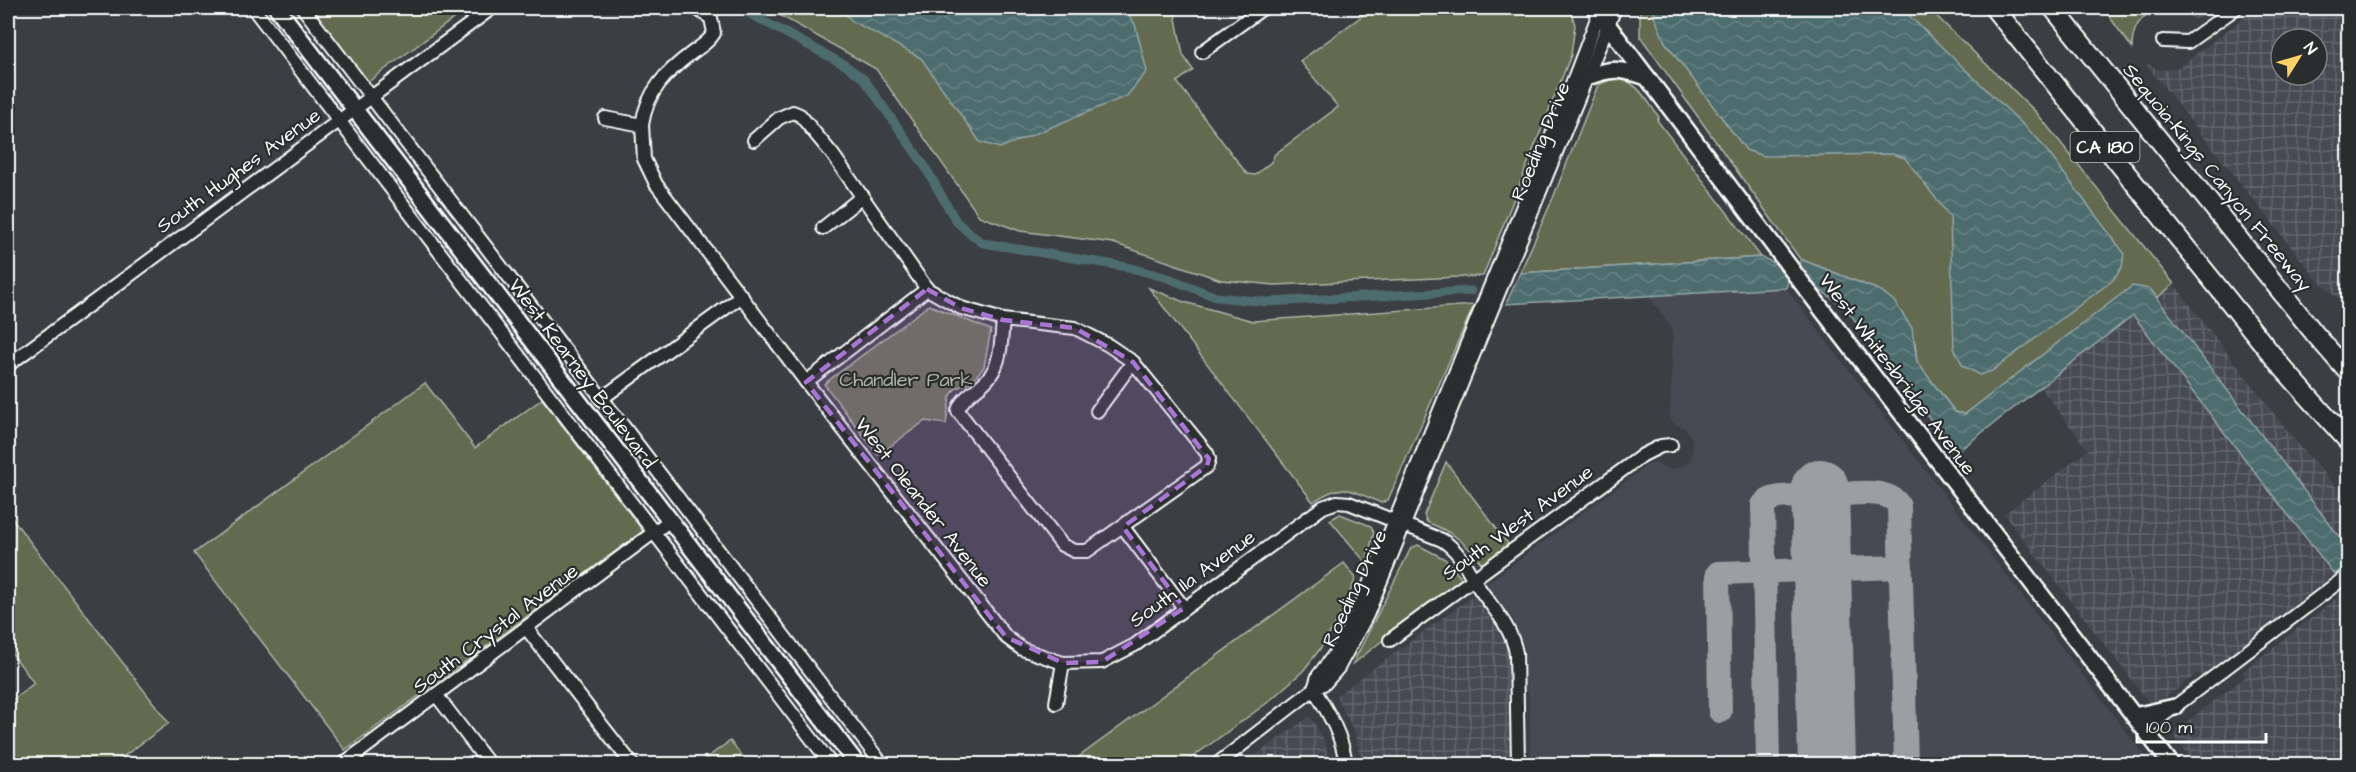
<svg xmlns="http://www.w3.org/2000/svg" width="2356" height="772" font-family="'Architects Daughter',sans-serif">
<style>
.built{fill:#474a52}
.industrial{fill:url(#industrial-grid);fill-rule:evenodd}
.green{fill:#636a4f;stroke:#b1b4a7;stroke-width:1.5}
.water{fill:url(#water-waves);stroke:#94a7a8;stroke-width:1.5}
.lines{fill:none;stroke-linecap:round;stroke-linejoin:round}
.canal{stroke:#4d6c6e;stroke-width:9}
.taxiway{stroke:#9d9ea1;stroke-width:24}
.runway{stroke:#9d9ea1;stroke-width:58}
.minor-casing{stroke:#fff;stroke-width:16}
.major-casing{stroke:#fff;stroke-width:20}
.highway-casing{stroke:#fff;stroke-width:22}
.minor{stroke:#2a2d2e;stroke-width:12}
.major{stroke:#2a2d2e;stroke-width:15}
.highway{stroke:#2a2d2e;stroke-width:18}
.marked{fill:#a976d5;fill-opacity:0.2;stroke:#a976d5;stroke-width:4.5;stroke-dasharray:12 8;stroke-linejoin:round}
.labels{text-anchor:middle;stroke-width:4.5;stroke-linejoin:round;paint-order:stroke}
.shield{fill:#2a2d2e;stroke:#bfc0c0;stroke-width:1.5}
.shield-label{font-size:18px;font-weight:bold;fill:#fff}
.street-label{font-size:20px;fill:#fff;stroke:#2a2d2e}
.park-label{font-size:20px;fill:#b1b4a7;stroke:#2a2d2e}
</style>
<defs>
<pattern id="industrial-grid" width="8" height="8" patternUnits="userSpaceOnUse" patternTransform="scale(1.5)"><rect width="8" height="8" fill="#474a52"/><path d="M0 4h8M4 0v8" fill="none" stroke="#63656c"/></pattern>
<pattern id="water-waves" width="16" height="10" patternUnits="userSpaceOnUse" patternTransform="scale(1.5)"><rect width="16" height="10" fill="#4d6c6e"/><path d="M0 5q4-4 8 0t8 0" fill="none" stroke="#688284"/></pattern>
</defs>
<rect width="100%" height="100%" fill="#3b3e43"/>
<filter id="ink" filterUnits="userSpaceOnUse"><feTurbulence type="fractalNoise" baseFrequency=".0167" numOctaves="2"/><feDisplacementMap in="SourceGraphic" scale="12" xChannelSelector="R" yChannelSelector="G"/><feConvolveMatrix kernelMatrix="1 2 1 2 8 2 1 2 1" color-interpolation-filters="sRGB"/></filter>
<g filter="url(#ink)">
<!-- built -->
<path class="built" d="M1786 288 2151 764H1531L1529 692 1526 691 1523 642 1511 616 1486 584 1648 465 1655 463 1671 470 1685 465 1690 460 1693 448 1691 437 1685 428 1675 424 1670 418 1673 329 1648 296Z"/>
<!-- industrial -->
<g class="industrial">
<path d="M2180 8H2214L2202 17 2195 19 2180 12Z"/>
<path d="M2257 8H2348V308L2314 276 2144 62 2157 69 2166 70 2179 67ZM2281 39H2317V75H2281Z"/>
<path d="M2174 284 2297 443 2348 500V548L2157 298Z"/>
<path d="M2133 315 2334 574 2202 678 2198 673 2156 705 2150 704 2004 514 2088 450 2041 388Z"/>
<path d="M2348 589V764H2196L2175 737 2176 730 2245 677 2242 672Z"/>
<path d="M1474 595 1503 635 1508 648 1512 764H1362L1354 731 1337 698V695Z"/>
<path d="M1310 716 1324 740 1330 764H1243Z"/>
</g>
<!-- green -->
<g class="green">
<path d="M311 8H451L457 16 368 82Z"/>
<path d="M767 8H1174L1183 55 1193 70 1177 82 1247 174 1255 175 1271 162 1275 154 1338 107 1300 61 1373 8H1570L1575 25 1571 55 1483 276 1275 285 1221 280 1113 243 1020 231 979 216 876 69Z"/>
<path d="M1640 8H1928L2036 112 2174 284 2157 298 2150 289 1965 414 1955 412 1917 362 1915 342 1881 291 1800 259 1640 36Z"/>
<path d="M2103 8H2158C2140 16 2132 28 2132 48Z"/>
<path d="M1614 78C1637 79 1647 101 1659 117L1657 120 1761 257 1520 273 1553 198 1598 85Z"/>
<path d="M1149 288 1184 302 1253 321 1474 305 1388 500 1381 503C1350 490 1343 481 1313 502Z"/>
<path d="M929 305 991 330 984 367 972 381 955 389 950 397 946 424 925 421 878 455 824 384Z"/>
<path d="M425 383 475 448 542 399 643 531 345 750 194 553Z"/>
<path d="M1446 462 1509 545 1482 564C1464 541 1454 533 1427 522L1424 515Z"/>
<path d="M8 513 169 723 113 764H8V704L34 683 8 648Z"/>
<path d="M1340 514 1371 526 1374 533 1366 563 1330 520Z"/>
<path d="M1418 545 1445 559 1462 579 1414 615 1352 665 1411 548Z"/>
<path d="M1344 563 1356 578 1338 620 1320 649 1303 671 1267 703 1183 764H1069Z"/>
<path d="M730 741 748 764H698Z"/>
</g>
<!-- water -->
<g class="water">
<path d="M840 8H1124L1135 24 1147 71 1127 96 1000 148 980 142 921 58 852 21Z"/>
<path d="M1655 8H1901L2038 139 2124 253 2122 267 2113 280 1992 371 1980 375 1963 366 1954 348 1950 217 1905 158 1892 154 1763 156 1746 150 1665 42 1654 16Z"/>
<path d="M1761 257 1779 265 1789 278 1786 288 1506 304 1520 273Z"/>
<path d="M1800 259 1881 291 1894 301 1912 328 1917 362 1955 412 1965 414 2132 286 2150 289 2348 548V566L2334 574 2133 315 1956 453 1844 306 1815 287 1801 267Z"/>
</g>
<g class="lines">
<!-- canal -->
<path class="canal" d="M739 8 845 65 864 79 924 165 956 221 970 234 983 243 1127 267 1168 278 1216 297 1267 302 1471 291"/>
<!-- taxiway -->
<g class="taxiway">
<path d="M1821 524C1823 511 1822 500 1836 495 1853 493 1890 488 1899 506L1906 764"/>
<path d="M1720 711 1718 573 1901 567"/>
<path d="M1768 764 1763 505C1771 494 1801 494 1812 502 1819 507 1819 516 1821 524"/>
</g>
<!-- runway -->
<path class="runway" d="M1820 488 1827 764"/>
<!-- minor casing -->
<g class="minor-casing">
<g id="minor">
<path d="M253 8 831 764"/>
<path d="M303 8 882 764"/>
<path d="M2163 41 2188 42 2236 8"/>
<path d="M1202 52 1263 8"/>
<path d="M605 118 642 125C647 91 666 72 693 52 700 47 709 42 714 33L711 18 696 8"/>
<path d="M642 125 644 159 656 184 806 382 1006 637 1022 649 1063 663 1102 662 1135 645 1323 507 1337 502 1349 503 1442 540C1462 553 1467 570 1479 588 1494 610 1511 626 1516 653L1518 764"/>
<path d="M754 140 779 118 793 112 800 115 833 155 927 289 961 308 1003 320 1075 328 1108 345 1133 362 1207 453 1209 459 1207 466 1087 551H1074L1062 545 958 411C962 395 980 390 990 376 1002 360 1001 339 1003 320"/>
<path d="M823 228 863 196"/>
<path d="M8 365 492 8"/>
<path d="M806 382 927 289"/>
<path d="M601 399 742 296"/>
<path d="M1097 411 1133 362"/>
<path d="M1123 527 1184 608"/>
<path d="M527 629 632 764"/>
<path d="M1390 640 1643 455 1661 446 1671 445"/>
<path d="M1314 689 1318 676 1337 651 1359 609 1562 110 1601 8"/>
<path d="M1314 689C1329 714 1342 735 1346 764"/>
<path d="M437 696 489 764"/>
<path d="M1056 703 1063 663"/>
<path d="M2144 730 2348 575"/>
<path d="M343 764 669 521"/>
<path d="M1217 764 1314 689 1325 683 1338 668 1367 615 1615 8"/>
</g>
</g>
<!-- major casing -->
<g class="major-casing">
<g id="major">
<path d="M277 8 857 764"/>
<path d="M1595 8 1804 286 2171 764"/>
<path d="M1586 78C1611 67 1622 69 1647 77"/>
<path d="M2134 716 2175 707"/>
</g>
</g>
<!-- highway casing -->
<g class="highway-casing">
<g id="highway">
<path d="M1994 8 2281 366 2348 441"/>
<path d="M2053 8 2315 334 2348 372"/>
</g>
</g>
<!-- minor -->
<use href="#minor" class="minor"/>
<!-- major -->
<use href="#major" class="major"/>
<!-- highway -->
<use href="#highway" class="highway"/>
</g>
</g>
<!-- marked area -->
<path class="marked" d="M927 289 961 308 1003 320 1075 328 1133 362 1209 459 1207 466 1123 527 1184 608 1102 662 1063 663 1006 637 806 382Z"/>
<g class="labels">
<!-- shield labels -->
<rect class="shield" x="2070.5" y="132" width="69" height="30" rx="4.5"/>
<g class="shield-label">
<text x="2105" y="153">CA 180</text>
</g>
<!-- street labels -->
<g class="street-label">
<text transform="translate(1540 141) rotate(-68)" y="7">Roeding Drive</text>
<text transform="translate(238 170) rotate(-36)" y="7">South Hughes Avenue</text>
<text transform="translate(2218 177) rotate(51)" y="7">Sequoia–Kings Canyon Freeway</text>
<text transform="translate(583 373) rotate(53)" y="7">West Kearney Boulevard</text>
<text transform="translate(1898 374) rotate(53)" y="7">West Whitesbridge Avenue</text>
<text transform="translate(924 502) rotate(52)" y="7">West Oleander Avenue</text>
<text transform="translate(1517 522) rotate(-36)" y="7">South West Avenue</text>
<text transform="translate(1192 578) rotate(-36)" y="7">South Ila Avenue</text>
<text transform="translate(1354 588) rotate(-65)" y="7">Roeding Drive</text>
<text transform="translate(495 628) rotate(-37)" y="7">South Crystal Avenue</text>
</g>
<!-- park labels -->
<g class="park-label">
<text x="906" y="386">Chandler Park</text>
</g>
</g>
<!-- margin -->
<rect width="2356" height="772" fill="none" stroke="#2a2d2e" stroke-width="30"/>
<rect x="15" y="15" width="2326" height="742" fill="none" stroke="#fff" stroke-width="2" filter="url(#ink)"/>
<!-- north arrow -->
<g transform="translate(2299 57) rotate(53)"><circle r="28" fill="#2a2d2e" stroke="#7f8182" stroke-width="1.5"/>
<path d="M0-4.5L10 22L0 15L-10 22Z" fill="#ffd166"/>
<text y="-9" font-size="16" font-weight="bold" text-anchor="middle" fill="#ffffff">N</text>
</g>
<!-- scale -->
<path d="M2137 733v9h129v-9" fill="none" stroke="#ffffff" stroke-width="3"/>
<text x="2146" y="733" font-size="18" fill="#ffffff" stroke="#2a2d2e" stroke-width="4.5" paint-order="stroke">100 m</text>
</svg>
